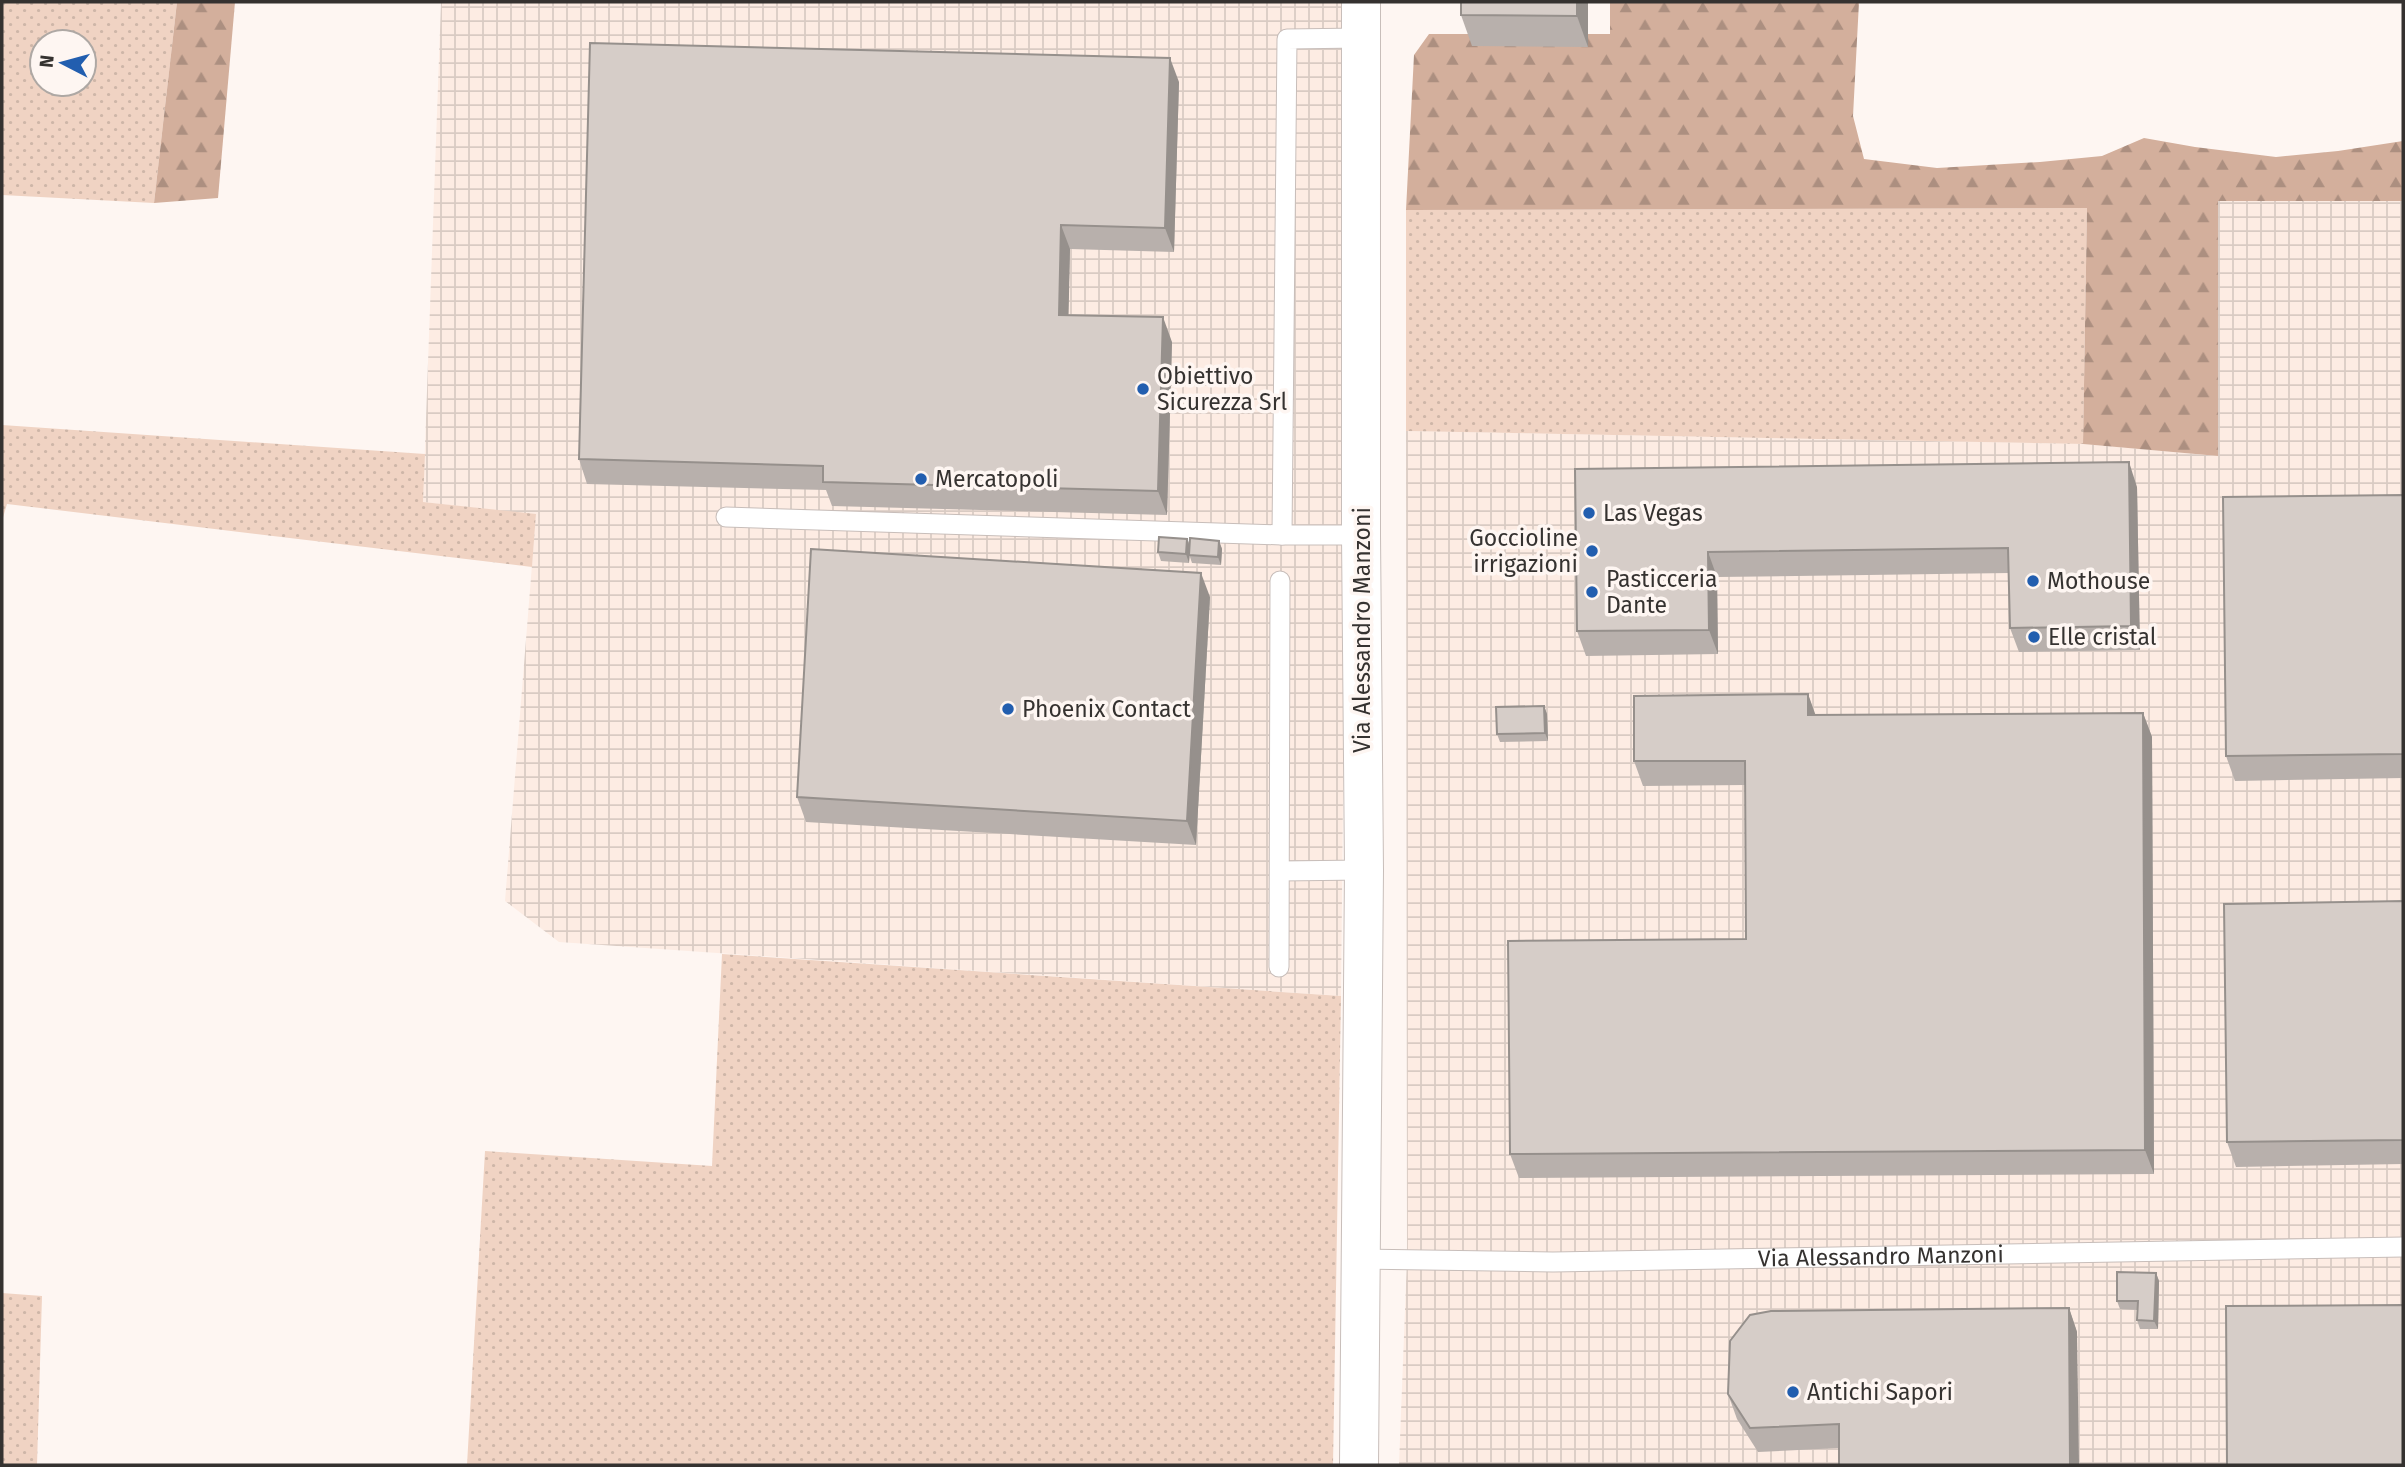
<svg xmlns="http://www.w3.org/2000/svg" width="2405" height="1467" font-family="'Fira Sans',sans-serif">
<style>
.industrial{fill:url(#industrial-grid)}
.grass{fill:url(#grass-dots);fill-rule:evenodd}
.forest{fill:url(#forest-firs)}
.lines{fill:none;stroke-linecap:round;stroke-linejoin:round}
.lane-casing{stroke:#c8beba;stroke-width:21}
.secondary-casing{stroke:#c8beba;stroke-width:40}
.lane{stroke:#fff;stroke-width:19}
.secondary{stroke:#fff;stroke-width:38}
.wall{fill:#b8b0ac}
.shaded-wall{fill:#96908c}
.building{fill:#d6cdc8;stroke:#96908c;stroke-width:2}
.poi-dot{fill:#225eaf;stroke:#fef6f2;stroke-width:2.5}
.labels{text-anchor:middle;stroke-width:7;stroke-linejoin:round;paint-order:stroke}
.poi-label{font-size:23px;fill:#353230;stroke:#fef6f2;text-anchor:start}
.street-label{font-size:23px;fill:#353230;stroke:#fef6f2}
</style>
<defs>
<pattern id="industrial-grid" width="8" height="8" patternUnits="userSpaceOnUse" patternTransform="scale(1.75)"><rect width="8" height="8" fill="#fdece3"/><path d="M0 4h8M4 0v8" fill="none" stroke="#d9cbc3"/></pattern>
<pattern id="grass-dots" width="8" height="8" patternUnits="userSpaceOnUse" patternTransform="scale(1.75)"><rect width="8" height="8" fill="#f0d3c3"/><path d="M2 2h.1M6 6h.1" fill="none" stroke="#ceb6a8" stroke-width="1.8" stroke-linecap="round"/></pattern>
<pattern id="forest-firs" width="22" height="20" patternUnits="userSpaceOnUse" patternTransform="scale(1.75)"><rect width="22" height="20" fill="#d3af9c"/><path d="M5 1l3.5 6h-7zM16 11l3.5 6h-7z" fill="#ac8f80"/></pattern>
</defs>
<rect width="100%" height="100%" fill="#fef6f2"/>
<!-- industrial -->
<g class="industrial">
<path d="M441 2H1351L1341 996 559 942 505 901 536 515 423 502Z"/>
<path d="M2218 201H2403V1465H1399L1407 1258 1406 431 2083 444 2218 456Z"/>
</g>
<!-- grass -->
<g class="grass">
<path d="M2 2H177L154 203 2 195ZM42 42H84V84H42Z"/>
<path d="M2087 208 2083 444 1406 431V210Z"/>
<path d="M2 425 425 454 423 502 536 514 532 567 7 504 2 521Z"/>
<path d="M722 954 1341 996 1333 1465H467L485 1151 712 1166Z"/>
<path d="M2 1293 42 1296 37 1465H2Z"/>
</g>
<!-- forest -->
<g class="forest">
<path d="M177 2H235L218 198 154 203Z"/>
<path d="M1610 2H1859L1853 116 1864 159 1937 168 2040 162 2102 156 2144 138 2195 147 2276 157 2338 151 2403 141V201H2218V456L2083 444 2087 208 1406 210 1414 55 1429 34H1610Z"/>
</g>
<g class="lines">
<!-- lane casing -->
<g class="lane-casing">
<g id="lane">
<path d="M726 517 1282 535H1361"/>
<path d="M1282 535 1287 39 1360 38"/>
<path d="M1280 871 1364 870"/>
<path d="M1279 967 1280 581"/>
<path id="s1" d="M1359 1259 1553 1262 2403 1247"/>
</g>
</g>
<!-- secondary casing -->
<g class="secondary-casing">
<path id="secondary" d="M1359 1465 1364 870 1361 535V2"/>
</g>
<!-- lane -->
<use href="#lane" class="lane"/>
<!-- secondary -->
<use href="#secondary" class="secondary"/>
</g>
<!-- wall -->
<g class="wall">
<path d="M1588 2V47L1472 46 1461 15Z"/>
<path d="M1179 82 1174 252 1070 249 1068 315 1172 342 1167 515 832 506 826 490 587 484 579 459Z"/>
<path d="M1575 469 2137 487 2140 650 2019 652 2010 628 2009 573 1717 577 1718 654 1586 656 1577 631Z"/>
<path d="M2403 495V778L2235 781 2226 756Z"/>
<path d="M1187 539 1190 545 1219 541 1222 549 1221 565 1192 563 1190 557 1189 563 1161 561 1158 552Z"/>
<path d="M1210 597 1196 845 806 822 797 797Z"/>
<path d="M1808 694 1815 715 2143 713 2152 737 2154 1174 1519 1178 1510 1154 1746 939 1745 785 1643 786 1634 761Z"/>
<path d="M1544 706 1547 714 1548 741 1500 742 1497 734Z"/>
<path d="M2403 901V1164L2236 1167 2227 1142Z"/>
<path d="M2156 1273 2159 1281 2158 1329H2140L2137 1320 2138 1310 2120 1309 2117 1301Z"/>
<path d="M2069 1308 2077 1332 1839 1448 1758 1452 1737 1419 1728 1394Z"/>
</g>
<!-- shaded-wall -->
<g class="shaded-wall">
<path d="M1577 2H1588V47L1577 16Z"/>
<path d="M1170 58 1179 82 1174 252 1165 228Z"/>
<path d="M1061 225 1070 249 1068 339 1059 315Z"/>
<path d="M1163 317 1172 342 1167 515 1158 491Z"/>
<path d="M2129 462 2137 487 2140 650 2131 626Z"/>
<path d="M1187 539 1190 547 1189 555V563L1186 554Z"/>
<path d="M1219 541 1222 549 1221 565 1218 557Z"/>
<path d="M1708 552 1717 577 1718 654 1709 630Z"/>
<path d="M1201 573 1210 597 1196 845 1187 821Z"/>
<path d="M1808 694 1817 719 1808 715Z"/>
<path d="M1544 706 1547 714 1548 741 1545 733Z"/>
<path d="M2143 713 2152 737 2154 1174 2145 1150Z"/>
<path d="M2156 1273 2159 1281 2158 1329 2154 1321Z"/>
<path d="M2069 1308 2077 1332 2079 1465H2070Z"/>
</g>
<!-- building -->
<g class="building">
<path d="M1461 2H1577V16L1461 15Z"/>
<path d="M590 43 1170 58 1165 228 1061 225 1059 315 1163 317 1158 491 823 482V466L579 459Z"/>
<path d="M2129 462 2131 626 2010 628 2008 548 1708 552 1709 630 1577 631 1575 469Z"/>
<path d="M2403 495V754L2226 756 2223 497Z"/>
<path d="M1159 537 1187 539 1186 554 1158 552Z"/>
<path d="M1190 538 1219 541 1218 557 1189 555Z"/>
<path d="M811 549 1201 573 1187 821 797 797Z"/>
<path d="M1808 694V715L2143 713 2145 1150 1510 1154 1508 941 1746 939 1745 761H1634V696Z"/>
<path d="M1544 706 1545 733 1497 734 1496 707Z"/>
<path d="M2403 901V1140L2227 1142 2224 904Z"/>
<path d="M2117 1272 2156 1273 2154 1321 2137 1320 2138 1301H2117Z"/>
<path d="M2403 1305V1465H2227L2226 1306Z"/>
<path d="M2069 1308 2070 1465H1839V1424L1750 1428 1728 1394 1730 1341 1750 1315 1771 1311Z"/>
</g>
<!-- markers -->
<g class="poi-dot">
<circle cx="1143" cy="389" r="7"/>
<circle cx="921" cy="479" r="7"/>
<circle cx="1589" cy="513" r="7"/>
<circle cx="1592" cy="551" r="7"/>
<circle cx="2033" cy="581" r="7"/>
<circle cx="1592" cy="592" r="7"/>
<circle cx="2034" cy="637" r="7"/>
<circle cx="1008" cy="709" r="7"/>
<circle cx="1793" cy="1392" r="7"/>
</g>
<g class="labels">
<!-- poi labels -->
<g class="poi-label">
<text x="1157" y="384">Obiettivo<tspan x="1157" dy="26">Sicurezza Srl</tspan></text>
<text x="935" y="487">Mercatopoli</text>
<text x="1603" y="521">Las Vegas</text>
<text x="1578" y="546" text-anchor="end">Goccioline<tspan x="1578" dy="26">irrigazioni</tspan></text>
<text x="1606" y="587">Pasticceria<tspan x="1606" dy="26">Dante</tspan></text>
<text x="2047" y="589">Mothouse</text>
<text x="2048" y="645">Elle cristal</text>
<text x="1022" y="717">Phoenix Contact</text>
<text x="1807" y="1400">Antichi Sapori</text>
</g>
<!-- street labels -->
<g class="street-label">
<text transform="translate(1362 630) rotate(-90)" y="8">Via Alessandro Manzoni</text>
<text dy="8" stroke="none"><textPath href="#s1" startOffset="522">Via Alessandro Manzoni</textPath></text>
</g>
</g>
<!-- border -->
<rect width="2405" height="1467" fill="none" stroke="#353230" stroke-width="7"/>
<!-- north arrow -->
<g transform="translate(63 63) rotate(276)"><circle r="33" fill="#fef6f2" stroke="#aea8a4" stroke-width="2"/>
<path d="M0-5L12 26L0 18L-12 26Z" fill="#225eaf"/>
<text y="-10" font-size="19" font-weight="bold" text-anchor="middle" fill="#353230">N</text>
</g>
</svg>
